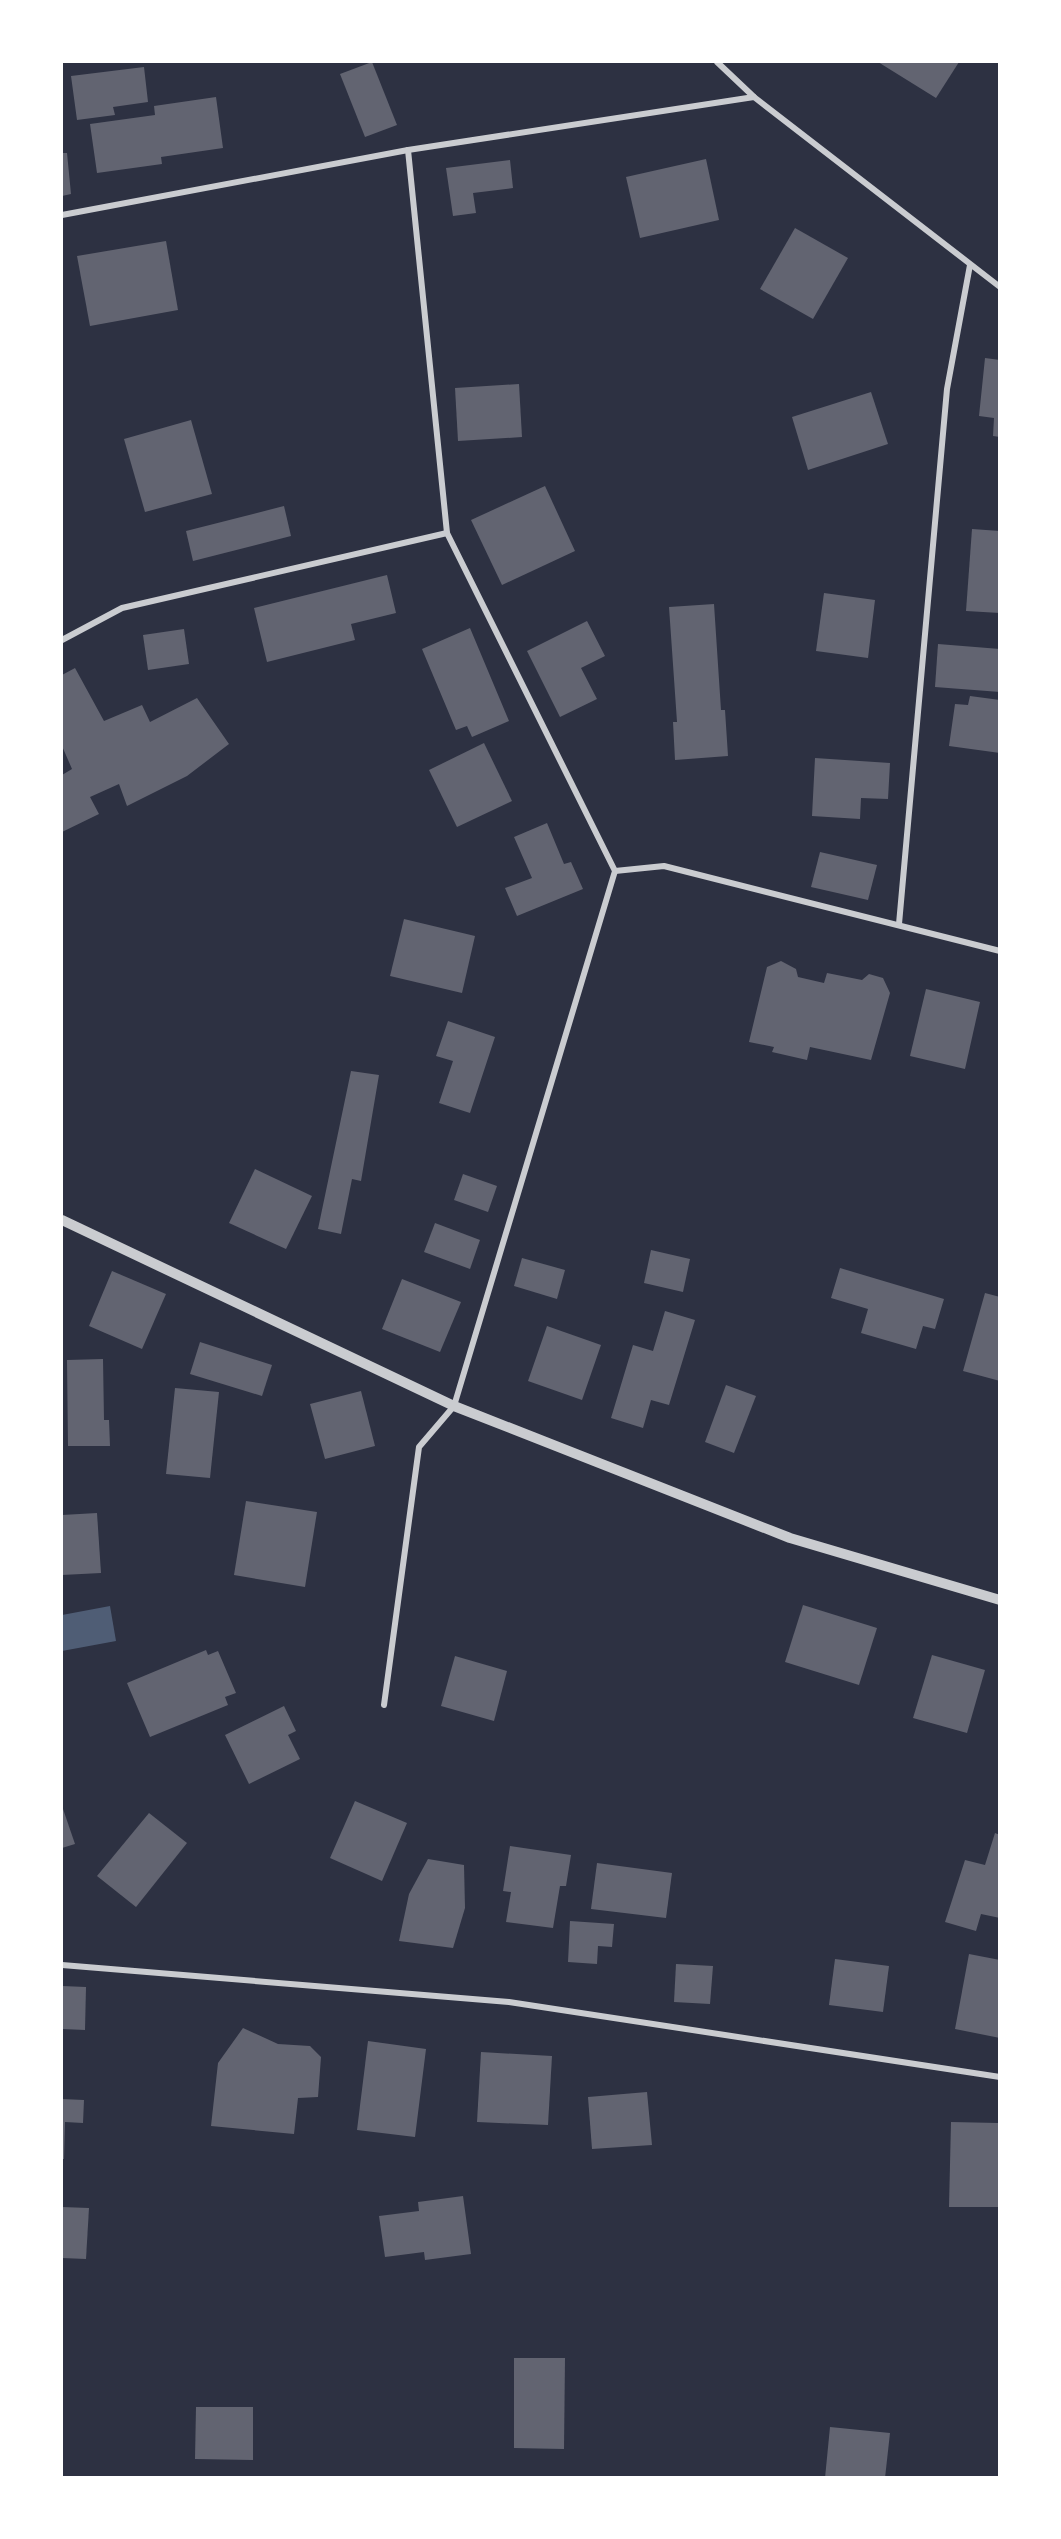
<svg xmlns="http://www.w3.org/2000/svg" width="1061" height="2539" font-family="Raleway,sans-serif">
<style>
.water{fill:#4f5d75}
.building{fill:#626471}
.lines{fill:none;stroke-linecap:round;stroke-linejoin:round}
.minor{stroke:#caccd0;stroke-width:6}
.tertiary{stroke:#caccd0;stroke-width:10}
</style>
<rect width="100%" height="100%" fill="#2d3142"/>
<!-- water -->
<path class="water" d="M110 1606 116 1641 62 1651V1615Z"/>
<!-- building -->
<g class="building">
<path d="M372 62 397 125 365 137 340 74Z"/>
<path d="M878 62H959L936 98Z"/>
<path d="M144 67 148 102 113 107 115 115 77 120 71 76Z"/>
<path d="M216 97 223 148 161 157 162 164 97 173 90 124 155 115 154 106Z"/>
<path d="M62 153H67L71 194 62 196Z"/>
<path d="M706 159 719 220 640 238 626 177Z"/>
<path d="M510 160 513 188 473 193 476 213 453 216 446 168Z"/>
<path d="M795 228 848 258 813 319 760 289Z"/>
<path d="M166 241 178 310 90 326 77 256Z"/>
<path d="M985 358 1000 360V437L993 436 994 418 979 416Z"/>
<path d="M519 384 522 437 458 441 455 388Z"/>
<path d="M871 392 888 444 808 470 792 417Z"/>
<path d="M191 420 212 494 145 512 124 439Z"/>
<path d="M545 486 575 551 502 585 471 520Z"/>
<path d="M284 506 291 536 193 561 186 531Z"/>
<path d="M972 529 1000 531V613L966 611Z"/>
<path d="M387 575 396 613 351 624 355 640 267 662 254 608Z"/>
<path d="M824 593 875 600 868 658 816 651Z"/>
<path d="M714 604 721 710H725L728 756 675 760 673 722H677L669 607Z"/>
<path d="M587 621 605 656 581 668 597 699 560 717 527 651Z"/>
<path d="M470 628 509 721 472 737 467 726 456 730 422 649Z"/>
<path d="M184 629 189 664 148 670 143 635Z"/>
<path d="M938 644 1000 649V692L935 687Z"/>
<path d="M75 668 104 721 142 705 150 722 197 698 229 744 187 776 127 806 119 784 90 797 99 814 62 832V775L72 769 62 746V675Z"/>
<path d="M970 696 1000 700V753L949 746 955 704 968 705Z"/>
<path d="M484 743 512 801 457 827 429 770Z"/>
<path d="M815 758 890 763 888 799 861 798 860 819 812 816Z"/>
<path d="M547 823 564 864 571 862 583 889 517 916 505 888 532 878 514 837Z"/>
<path d="M820 852 877 865 868 900 811 887Z"/>
<path d="M404 919 475 936 462 993 390 976Z"/>
<path d="M781 961 796 969 798 977 824 983 827 973 862 980 869 974 883 978 890 993 871 1060 810 1047 807 1060 772 1052 774 1047 749 1042 767 967Z"/>
<path d="M926 989 980 1002 965 1069 910 1056Z"/>
<path d="M448 1021 495 1037 470 1113 439 1103 453 1061 436 1056Z"/>
<path d="M351 1071 379 1075 361 1181 352 1179 341 1234 318 1229Z"/>
<path d="M255 1169 312 1196 286 1249 229 1223Z"/>
<path d="M463 1174 497 1186 488 1212 454 1200Z"/>
<path d="M435 1223 480 1240 470 1269 424 1252Z"/>
<path d="M651 1250 690 1259 683 1292 644 1283Z"/>
<path d="M522 1258 565 1270 557 1299 514 1286Z"/>
<path d="M840 1268 944 1299 935 1329 923 1326 916 1349 861 1333 868 1309 831 1298Z"/>
<path d="M112 1271 166 1294 142 1349 89 1326Z"/>
<path d="M402 1279 461 1302 440 1352 382 1329Z"/>
<path d="M985 1293 1000 1297V1381L963 1371Z"/>
<path d="M665 1311 695 1320 669 1405 651 1400 643 1428 611 1418 633 1345 653 1351Z"/>
<path d="M547 1326 601 1345 582 1400 528 1381Z"/>
<path d="M200 1342 272 1365 262 1396 190 1374Z"/>
<path d="M103 1359 104 1420H109L110 1446H68L67 1360Z"/>
<path d="M726 1385 756 1396 734 1453 705 1442Z"/>
<path d="M175 1388 219 1392 210 1478 166 1474Z"/>
<path d="M361 1391 375 1446 325 1459 310 1404Z"/>
<path d="M246 1501 317 1512 305 1587 234 1575Z"/>
<path d="M97 1513 101 1573 62 1575V1515Z"/>
<path d="M803 1605 877 1628 859 1685 785 1662Z"/>
<path d="M206 1650 208 1655 218 1651 236 1693 225 1697 228 1705 150 1737 127 1683Z"/>
<path d="M932 1655 985 1670 967 1733 913 1718Z"/>
<path d="M455 1656 507 1671 494 1721 441 1706Z"/>
<path d="M284 1706 296 1731 288 1735 300 1759 249 1784 225 1735Z"/>
<path d="M355 1801 407 1823 382 1881 330 1858Z"/>
<path d="M62 1806 75 1844 62 1848Z"/>
<path d="M149 1813 187 1843 136 1907 97 1876Z"/>
<path d="M995 1833 1000 1835V1918L981 1914 976 1931 945 1922 965 1860 985 1865Z"/>
<path d="M510 1846 571 1855 566 1886H560L553 1928 506 1922 511 1892 503 1891Z"/>
<path d="M428 1859 464 1865 465 1908 453 1948 399 1941 409 1894Z"/>
<path d="M597 1863 672 1873 666 1918 591 1909Z"/>
<path d="M570 1921 614 1924 612 1947 598 1946 597 1964 568 1962Z"/>
<path d="M969 1954 1000 1960V2038L955 2029Z"/>
<path d="M835 1959 889 1966 883 2012 829 2005Z"/>
<path d="M676 1964 713 1966 710 2004 674 2002Z"/>
<path d="M62 1986 86 1987 85 2030 62 2029Z"/>
<path d="M243 2028 278 2044 310 2046 321 2057 318 2097 298 2098 294 2134 211 2126 218 2063Z"/>
<path d="M368 2041 426 2049 415 2137 357 2130Z"/>
<path d="M481 2052 552 2056 548 2125 477 2122Z"/>
<path d="M647 2092 652 2145 592 2149 588 2097Z"/>
<path d="M62 2099 84 2100 83 2123 65 2122 64 2159H62Z"/>
<path d="M951 2122 998 2123 1000 2207H949Z"/>
<path d="M463 2196 471 2254 425 2260 424 2252 385 2257 379 2216 419 2211 418 2202Z"/>
<path d="M62 2207 89 2208 86 2259 62 2258Z"/>
<path d="M514 2358H565L564 2449 514 2448Z"/>
<path d="M196 2407H253V2460L195 2459Z"/>
<path d="M830 2427 890 2433 885 2478H825Z"/>
</g>
<g class="lines">
<!-- minor -->
<g class="minor">
<path d="M717 62 754 97 1000 287"/>
<path d="M62 215 408 150 754 97"/>
<path d="M62 640 122 608 447 533"/>
<path d="M615 871 664 866 1000 951"/>
<path d="M899 924 947 389 970 265"/>
<path d="M384 1705 419 1447 454 1406 615 871 447 533 408 150"/>
<path d="M62 1965 509 2002 1000 2077"/>
</g>
<!-- tertiary -->
<path class="tertiary" d="M62 1220 454 1406 790 1538 1000 1600"/>
</g>
<!-- border -->
<rect width="1061" height="2539" fill="none" stroke="#ffffff" stroke-width="126"/>
</svg>
